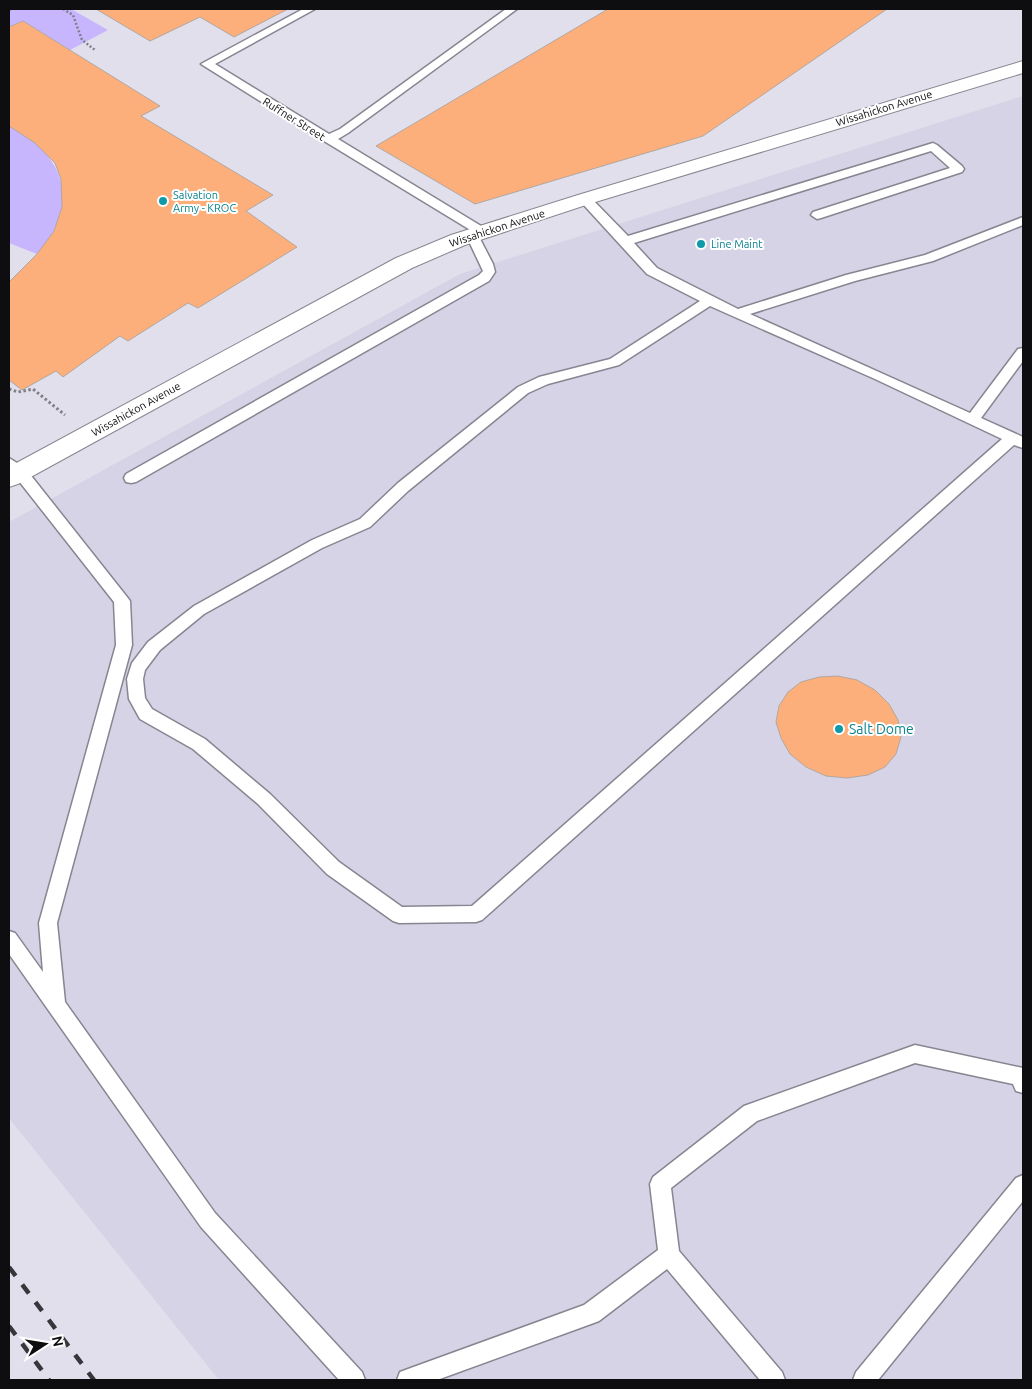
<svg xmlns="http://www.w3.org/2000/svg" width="1032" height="1389" font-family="Ubuntu,sans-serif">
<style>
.built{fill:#d6d3e6}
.green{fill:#c7b6fe}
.building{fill:#fcaf7b;stroke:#b2a7a0}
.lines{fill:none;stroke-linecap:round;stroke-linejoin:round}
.service-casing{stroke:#878590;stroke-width:3}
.tertiary-casing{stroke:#878590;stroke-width:2}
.path-far1{stroke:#807f87;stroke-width:2.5;stroke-dasharray:2 2;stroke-linecap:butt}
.path{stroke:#807f87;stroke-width:3;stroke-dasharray:2.5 2.5;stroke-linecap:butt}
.service{fill:#fff;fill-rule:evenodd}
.tertiary{fill:#fff;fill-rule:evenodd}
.rail{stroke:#37363b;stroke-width:4.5;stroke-dasharray:11 11;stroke-linecap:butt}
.culture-dot{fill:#0f9aa8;stroke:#fff;stroke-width:2}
.labels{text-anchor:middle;stroke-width:4;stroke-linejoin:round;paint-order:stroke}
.far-street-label{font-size:11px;fill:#0e0e11;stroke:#fff}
.far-culture-label{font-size:11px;fill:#0d838f;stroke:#fff;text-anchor:start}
.culture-label{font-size:14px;fill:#0d838f;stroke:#fff;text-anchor:start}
</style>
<rect width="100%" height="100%" fill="#e1dfeb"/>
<!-- built -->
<path class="built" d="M1023 96V1380H219L9 1118V522L460 274Z"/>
<!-- green -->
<g class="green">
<path d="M9 9H71L108 30 70 50 23 21 9 27Z"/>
<path d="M9 126C51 146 79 187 53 232 49 240 42 247 37 254L9 243Z"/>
</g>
<!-- building -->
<g class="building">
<path d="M96 9H288L234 37 200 17 150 41Z"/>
<path d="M608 9H887L703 136 475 204 376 146Z"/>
<path d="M23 21 160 106 141 116 273 195 246 211 297 247 198 308 188 303 128 341 120 336 63 377 56 371 22 390 9 380V282L37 254 54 231 62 207 61 179 55 163 35 143 9 126V27Z"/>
<path d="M838 676 857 680 875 690 889 704 898 720 901 737 896 754 885 767 868 775 847 778 826 776 806 767 790 754 781 738 776 722 779 706 788 692 801 682 819 677Z"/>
</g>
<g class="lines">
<!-- service casing -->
<g class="service-casing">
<g id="service">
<path d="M303 9H315L215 64 329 134 340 129 506 9H517L348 133 338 139 486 229 488 232 486 235H478L493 264 495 272 489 281 136 482 131 483 126 482 124 478 126 474 479 275 483 271 466 235 472 231 324 141 201 64Z"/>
<path d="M933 143 937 145 962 166 964 169 962 172 821 218 817 219 811 215 813 212 950 168 931 151 634 243 657 268 738 309 846 275 925 255 1023 217V225L933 261 855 281 750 314 970 413 1018 349 1023 348V361L981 418 1023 437V448L1014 445 482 920 476 922 399 923 393 921 327 874 258 804 193 749 140 719 129 699 127 679 132 663 148 642 194 606 312 540 360 519 398 483 518 387 539 377 610 359 700 301 647 274 581 202 579 199 581 196H589L628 236ZM710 306 875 379 1002 439 472 906 402 907 339 862 270 794 205 739 152 709 145 698 143 679 145 670 160 650 204 614 322 548 370 527 408 491 528 393 548 384 619 365Z"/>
<path d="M9 458 25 468 127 597 130 601 132 645 57 923 65 1002 215 1213 362 1372 365 1380H339L201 1227 9 954V931L15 933 43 972 39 923 116 645 114 602 15 476 9 471Z"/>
<path d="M915 1045 1023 1068V1093L1016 1091 1013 1084 915 1063 757 1121 671 1188 679 1251 782 1372 785 1380H760L667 1269 599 1321 591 1324 437 1380H397L400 1372 408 1369 584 1305 658 1250 650 1184 653 1177 744 1106Z"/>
<path d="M1023 1175V1201L878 1380H853L856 1372 1016 1178Z"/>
</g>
</g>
<!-- tertiary casing -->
<g class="tertiary-casing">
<path id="tertiary" d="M1023 61V73L592 203 465 245 412 268 18 484 9 487V467L396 258 451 235 578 195Z"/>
</g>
<!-- path-far1 -->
<g class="path-far1">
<path d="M63 9 73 15 82 40 95 50"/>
<path d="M9 10 11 9"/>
</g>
<!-- path -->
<path class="path" d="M9 389 18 392 33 389 65 415"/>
<!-- service -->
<use href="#service" class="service"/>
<!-- tertiary -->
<use href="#tertiary" class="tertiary"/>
<!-- rail -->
<g class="rail">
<path d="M9 1267 94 1380"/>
<path d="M9 1326 49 1380"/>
</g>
</g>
<!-- markers -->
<g class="culture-dot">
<circle cx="163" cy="201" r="5"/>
<circle cx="701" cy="244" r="5"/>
<circle cx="839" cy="729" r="5"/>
</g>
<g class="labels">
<!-- far-street labels -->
<g class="far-street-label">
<text transform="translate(884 108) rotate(-17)" y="4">Wissahickon Avenue</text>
<text transform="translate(294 119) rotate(32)" y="4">Ruffner Street</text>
<text transform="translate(497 228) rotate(-18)" y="4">Wissahickon Avenue</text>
<text transform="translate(136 409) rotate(-29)" y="4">Wissahickon Avenue</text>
</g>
<!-- far-culture labels -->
<g class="far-culture-label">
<text x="173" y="199">Salvation<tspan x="173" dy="13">Army - KROC</tspan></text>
<text x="711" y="248">Line Maint</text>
</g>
<!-- culture labels -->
<g class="culture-label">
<text x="849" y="734">Salt Dome</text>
</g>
</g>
<!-- border -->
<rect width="1032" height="1389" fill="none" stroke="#0e0e11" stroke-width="20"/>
<!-- north arrow -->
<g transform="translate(45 1344) rotate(78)" stroke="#ffffff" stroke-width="4" paint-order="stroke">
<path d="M0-4L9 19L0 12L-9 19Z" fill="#0e0e11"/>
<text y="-8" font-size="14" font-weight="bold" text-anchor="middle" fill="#0e0e11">N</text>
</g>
</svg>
